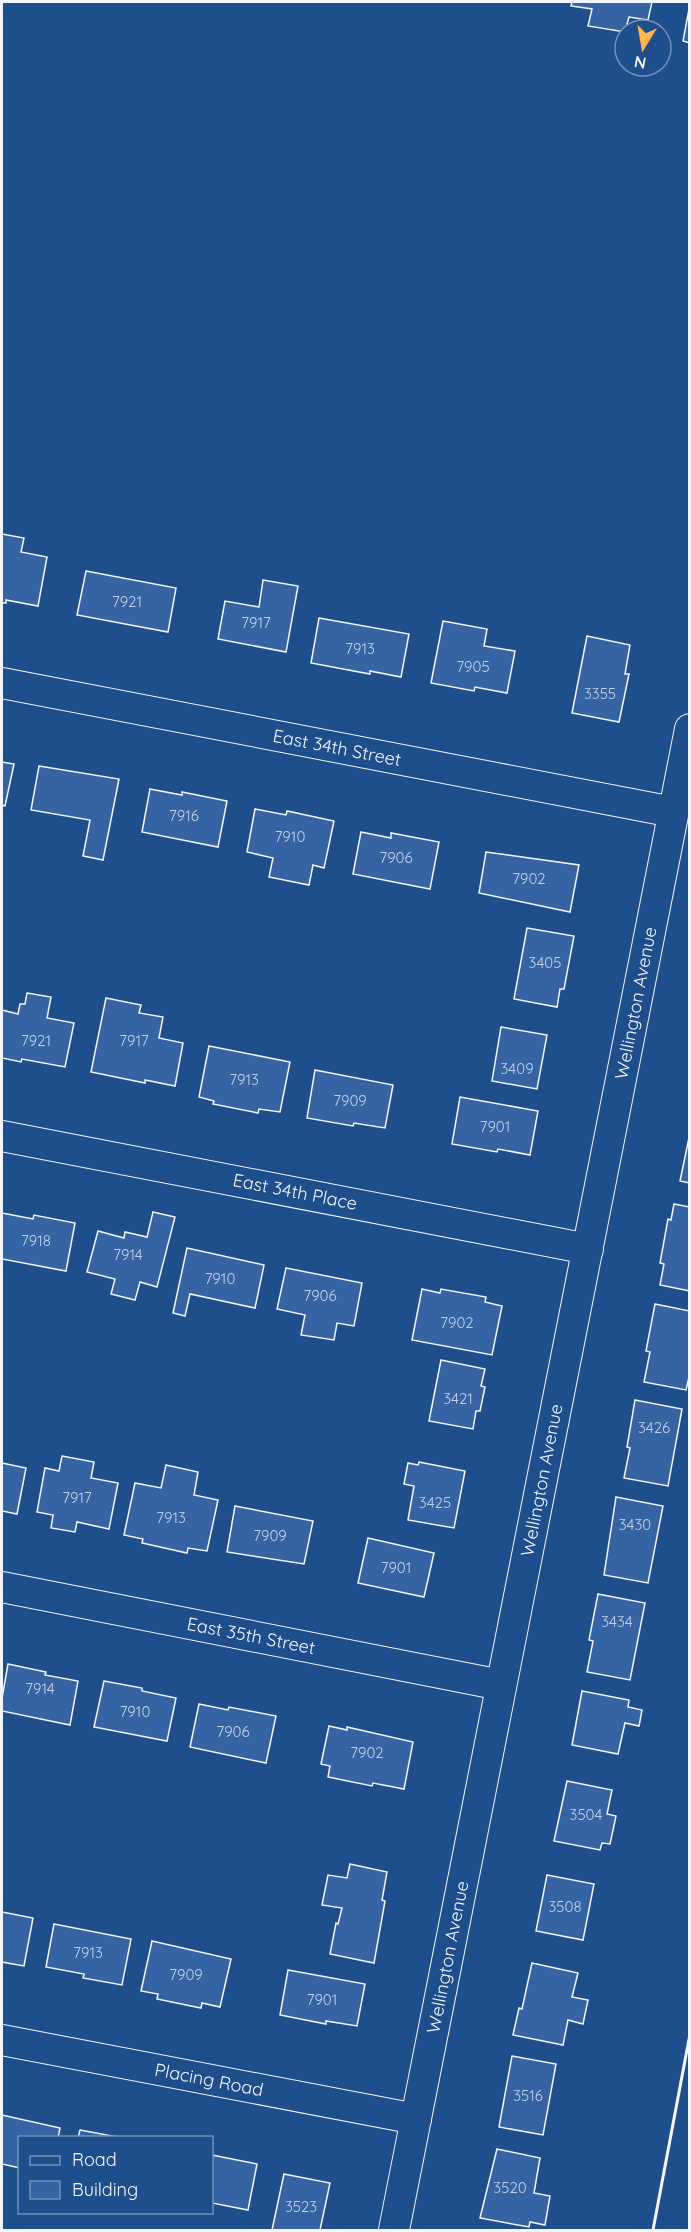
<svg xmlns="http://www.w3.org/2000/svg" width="691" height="2232" font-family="Quicksand,sans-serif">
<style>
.building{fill:#3563a3;stroke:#f2f6ff;stroke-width:1.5}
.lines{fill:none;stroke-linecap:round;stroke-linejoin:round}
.street-casing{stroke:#f2f6ff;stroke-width:32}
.street{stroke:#1f4e8c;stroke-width:30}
.wall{stroke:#f2f6ff;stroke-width:3}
.labels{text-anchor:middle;stroke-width:4.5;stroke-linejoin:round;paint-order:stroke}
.number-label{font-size:15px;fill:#c3d1e8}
.street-label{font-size:18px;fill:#f2f6ff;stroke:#1f4e8c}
</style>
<rect width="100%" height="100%" fill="#1f4e8c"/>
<!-- building -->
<g class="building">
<path d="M572 2H652L648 20 629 17 625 32 588 26 592 9 571 6Z"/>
<path d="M690 4V43L683 41Z"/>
<path d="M2 534 24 538 21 552 47 557 38 606 6 600V603H2Z"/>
<path d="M86 571 176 588 168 632 77 615Z"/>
<path d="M263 580 298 586 286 652 218 639 225 601 259 607Z"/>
<path d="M319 618 409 634 401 677 370 671V674L311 663Z"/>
<path d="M443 621 487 629 484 646 515 651 507 693 475 687 474 691 431 683Z"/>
<path d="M587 636 630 645 625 674H629L619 722 572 713Z"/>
<path d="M2 762 14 764 5 806 2 805Z"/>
<path d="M39 766 119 779 103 860 83 856 90 820 31 810Z"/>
<path d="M150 789 182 795V792L227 801 218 847 142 832Z"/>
<path d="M255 809 286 815 287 811 334 821 324 868 313 865 309 885 269 877 273 858 247 852Z"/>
<path d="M361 832 391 838V833L439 842 430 889 353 874Z"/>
<path d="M486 852 579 865 570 912 479 893Z"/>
<path d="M527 928 574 936 564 989H560L557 1007 514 999Z"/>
<path d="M27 993 51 997 47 1018 74 1023 65 1067 22 1059 21 1062 2 1058V1010L18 1014 20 1004H25Z"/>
<path d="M106 998 141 1005 139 1013 163 1017 159 1038 183 1043 175 1086 145 1080V1083L91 1072Z"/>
<path d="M501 1027 547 1035 537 1089 492 1081Z"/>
<path d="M209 1046 290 1062 280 1112 259 1109 258 1113 213 1104 214 1101 199 1097Z"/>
<path d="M315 1070 393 1085 385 1128 354 1123 353 1126 307 1118Z"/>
<path d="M460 1097 538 1111 530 1155 498 1149 497 1152 452 1144Z"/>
<path d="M690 1133V1183L680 1181Z"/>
<path d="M674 1204 690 1207V1291L660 1285 664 1264 660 1263 668 1219 671 1220Z"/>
<path d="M153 1212 175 1217 157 1287 140 1282 135 1300 111 1294 115 1279 87 1272 98 1231 124 1238 125 1232 147 1237Z"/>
<path d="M2 1213 33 1219 34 1215 75 1223 66 1271 2 1259Z"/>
<path d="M187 1248 264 1265 255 1308 190 1294 185 1316 173 1313Z"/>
<path d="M286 1268 362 1283 354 1326 337 1323 334 1340 301 1335 305 1315 277 1309Z"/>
<path d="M422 1289 440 1293 441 1289 486 1297 485 1302 502 1306 492 1355 412 1340Z"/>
<path d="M655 1304 690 1311V1373L686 1390 644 1382 650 1352 646 1351Z"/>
<path d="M441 1360 485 1369 481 1386 485 1387 480 1411H476L473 1429 429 1421Z"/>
<path d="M635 1400 682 1409 668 1486 624 1478 630 1448 627 1447Z"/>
<path d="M62 1456 94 1462 91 1478 118 1483 109 1529 77 1522 75 1532 51 1528 53 1515 37 1512 45 1468 59 1471Z"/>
<path d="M419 1462 465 1471 454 1528 408 1520 414 1486 404 1484 408 1463 418 1465Z"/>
<path d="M2 1463 26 1468 17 1514 2 1511Z"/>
<path d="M166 1465 198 1472 194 1495 218 1500 207 1551 188 1548 187 1553 142 1543 143 1539 124 1535 135 1483 161 1488Z"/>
<path d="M616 1497 663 1506 648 1583 604 1575Z"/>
<path d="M235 1506 313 1521 304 1564 227 1552Z"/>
<path d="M368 1538 434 1553 424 1597 358 1583Z"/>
<path d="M598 1594 645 1603 630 1680 587 1672 593 1641 589 1640Z"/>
<path d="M8 1664 46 1672 45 1675 78 1681 70 1725 2 1711V1698Z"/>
<path d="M104 1681 142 1688V1691L176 1698 167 1741 94 1727Z"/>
<path d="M582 1691 629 1700 628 1707 642 1710 639 1726 625 1723 618 1754 572 1745Z"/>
<path d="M199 1704 228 1710 229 1707 276 1716 266 1763 190 1747Z"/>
<path d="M329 1726 347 1730V1727L413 1742 404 1789 373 1783 372 1786 328 1777 330 1766 321 1764Z"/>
<path d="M567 1781 612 1790 607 1814 616 1816 610 1844 602 1843 600 1850 554 1841Z"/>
<path d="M350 1864 387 1872 382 1900 385 1901 374 1963 330 1954 336 1923 338 1924 342 1908 322 1905 328 1875 347 1878Z"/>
<path d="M547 1875 594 1884 583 1940 536 1931Z"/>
<path d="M2 1912 33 1918 24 1966 2 1962Z"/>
<path d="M54 1924 131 1939 122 1985 83 1978 84 1974 46 1967Z"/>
<path d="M152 1941 231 1959 220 2007 202 2003 201 2008 157 1999 158 1994 141 1991Z"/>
<path d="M532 1963 578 1973 572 1997 588 2000 583 2024 568 2020 563 2045 513 2035 519 2008 522 2009Z"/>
<path d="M288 1970 365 1984 357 2026 326 2021V2024L280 2015Z"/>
<path d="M512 2056 556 2064 543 2135 499 2127Z"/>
<path d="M2 2115 60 2128 58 2138H20V2168L2 2164Z"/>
<path d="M80 2130 118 2137V2138H78Z"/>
<path d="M497 2149 540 2158 534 2193 550 2196 545 2225 530 2222 529 2227 480 2218Z"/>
<path d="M212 2155 257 2164 248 2210 212 2203Z"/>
<path d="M284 2174 330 2183 320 2230H272Z"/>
</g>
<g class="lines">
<!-- street casing -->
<g class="street-casing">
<g id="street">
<path d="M2 683 673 812"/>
<path d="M2 1136 588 1249"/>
<path d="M2 1587 501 1685"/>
<path d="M2 2040 416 2119"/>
<path d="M394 2230 690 729"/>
</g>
</g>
<!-- street -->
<use href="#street" class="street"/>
<!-- wall -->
<path class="wall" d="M653 2230 690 2034"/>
</g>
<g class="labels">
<!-- number labels -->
<g class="number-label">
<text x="127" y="607">7921</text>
<text x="256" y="628">7917</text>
<text x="360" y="654">7913</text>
<text x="473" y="672">7905</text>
<text x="600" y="699">3355</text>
<text x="184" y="821">7916</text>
<text x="290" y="842">7910</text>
<text x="396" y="863">7906</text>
<text x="529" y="884">7902</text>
<text x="545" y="968">3405</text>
<text x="36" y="1046">7921</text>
<text x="134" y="1046">7917</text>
<text x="517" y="1074">3409</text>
<text x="244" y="1085">7913</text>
<text x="350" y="1106">7909</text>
<text x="495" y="1132">7901</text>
<text x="36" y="1246">7918</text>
<text x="128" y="1260">7914</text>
<text x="220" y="1284">7910</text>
<text x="320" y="1301">7906</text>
<text x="457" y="1328">7902</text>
<text x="458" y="1404">3421</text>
<text x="654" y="1433">3426</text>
<text x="77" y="1503">7917</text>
<text x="435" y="1508">3425</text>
<text x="171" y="1523">7913</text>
<text x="635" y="1530">3430</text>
<text x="270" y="1541">7909</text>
<text x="396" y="1573">7901</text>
<text x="617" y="1627">3434</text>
<text x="40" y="1694">7914</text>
<text x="135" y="1717">7910</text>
<text x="233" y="1737">7906</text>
<text x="367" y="1758">7902</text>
<text x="586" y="1820">3504</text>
<text x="565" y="1912">3508</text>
<text x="88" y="1958">7913</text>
<text x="186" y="1980">7909</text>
<text x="322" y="2005">7901</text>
<text x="528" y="2101">3516</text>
<text x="510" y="2193">3520</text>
<text x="301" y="2212">3523</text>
</g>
<!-- street labels -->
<g class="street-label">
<text transform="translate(337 748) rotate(11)" y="6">East 34th Street</text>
<text transform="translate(636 1003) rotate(-79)" y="6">Wellington Avenue</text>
<text transform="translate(295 1192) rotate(11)" y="6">East 34th Place</text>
<text transform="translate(542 1480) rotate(-79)" y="6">Wellington Avenue</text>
<text transform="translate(251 1636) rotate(11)" y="6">East 35th Street</text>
<text transform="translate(448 1957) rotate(-79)" y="6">Wellington Avenue</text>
<text transform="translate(209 2080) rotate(11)" y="6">Placing Road</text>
</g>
</g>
<!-- border -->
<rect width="691" height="2232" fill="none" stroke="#f2f6ff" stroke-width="6"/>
<!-- legend -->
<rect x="18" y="2136" width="195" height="78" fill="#1f4e8c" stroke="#7391ba" stroke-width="1.5"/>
<rect x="30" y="2156" width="30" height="9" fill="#1f4e8c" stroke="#7391ba" stroke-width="1.5"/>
<text x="72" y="2166" font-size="18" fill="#f2f6ff">Road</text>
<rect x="30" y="2181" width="30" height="18" fill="#3563a3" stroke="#7391ba" stroke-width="1.5"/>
<text x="72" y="2196" font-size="18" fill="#f2f6ff">Building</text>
<!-- north arrow -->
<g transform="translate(643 48) rotate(191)"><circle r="28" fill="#1f4e8c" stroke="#7391ba" stroke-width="1.5"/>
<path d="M0-4.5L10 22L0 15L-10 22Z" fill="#ffb74d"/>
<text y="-9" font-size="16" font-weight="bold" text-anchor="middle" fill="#f2f6ff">N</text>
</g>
</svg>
